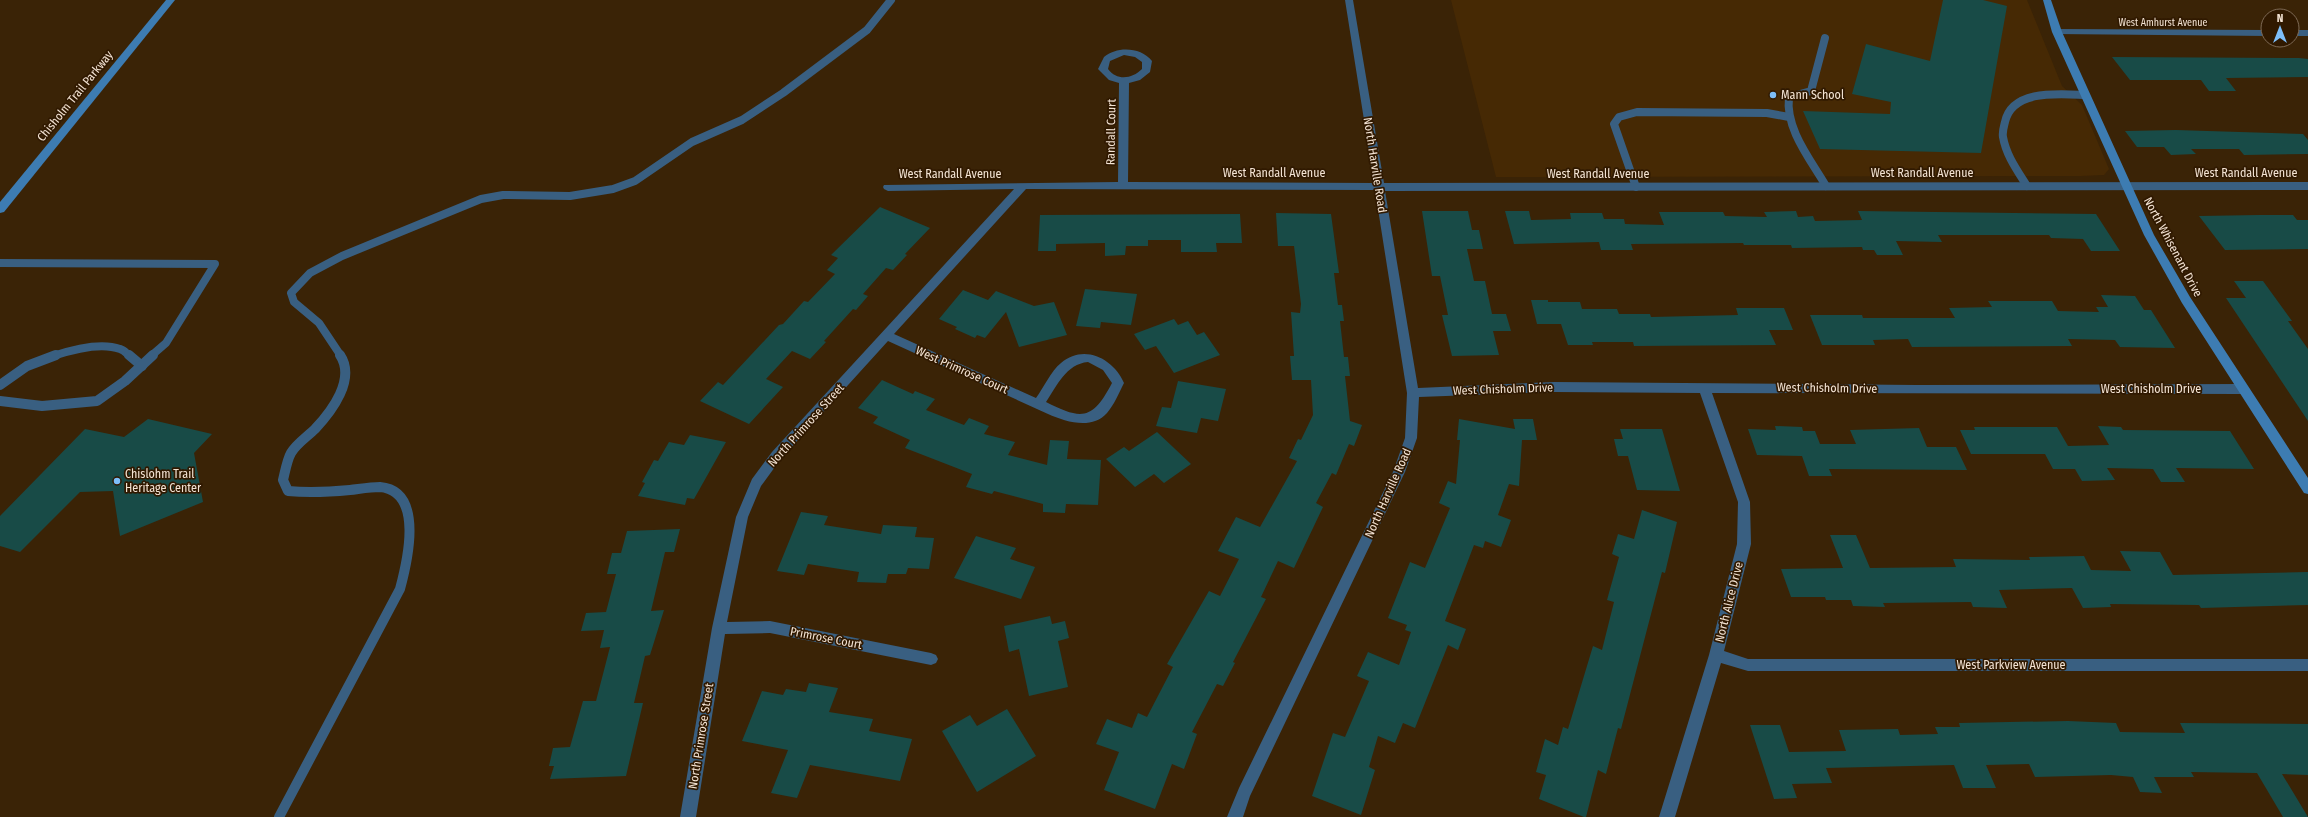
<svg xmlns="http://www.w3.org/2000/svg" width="2308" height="817" font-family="'Fira Sans Condensed',sans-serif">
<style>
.built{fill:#462904}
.building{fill:#184b47}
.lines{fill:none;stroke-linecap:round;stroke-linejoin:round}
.lane-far1{stroke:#395f81;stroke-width:8}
.lane{stroke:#395f81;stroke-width:10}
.street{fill:#395f81;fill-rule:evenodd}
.secondary{fill:#3d7cb2;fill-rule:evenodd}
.poi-dot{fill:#7dbef9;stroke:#301900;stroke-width:1.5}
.labels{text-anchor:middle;stroke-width:3.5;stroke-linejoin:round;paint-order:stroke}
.far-street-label{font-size:10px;fill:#f4e4d4;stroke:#301900}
.poi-label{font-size:12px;fill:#f4e4d4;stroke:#301900;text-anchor:start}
.street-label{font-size:12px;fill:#f4e4d4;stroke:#301900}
</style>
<rect width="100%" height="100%" fill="#3a2306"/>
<!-- built -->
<path class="built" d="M1451 0H2027L2062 86 2082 105 2109 169 2104 175 2081 176 1496 177Z"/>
<!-- building -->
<g class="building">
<path d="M1943 0H1983L2007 6 1981 153 1820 149 1803 111 1890 114 1891 102 1852 94 1866 44 1930 61Z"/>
<path d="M2112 57 2299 58 2308 59V77L2226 78 2236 91H2209L2201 80H2130Z"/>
<path d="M2176 130 2303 134 2308 140V154L2244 155 2239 149H2191L2196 154 2171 155 2164 147H2137L2125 131Z"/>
<path d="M880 207 930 228 905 254 907 255 893 270 886 268 863 294 868 296 856 310 853 309 824 341 826 342 810 359 792 351 766 379 783 387 749 424 700 401 718 382 723 385 779 325 783 324 804 301 808 302 835 274 827 270 838 258 831 255Z"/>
<path d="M1422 211H1468L1472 230H1479L1483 249H1467L1474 281H1485L1492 314H1506L1511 331H1493L1499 355 1452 356 1442 315H1448L1440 276H1432Z"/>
<path d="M1505 211H1529L1531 220 1571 219 1570 213H1602L1604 219H1624L1625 224 1664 225 1659 212H1723L1725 216 1767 217 1764 212 1796 211 1798 217 1813 216 1815 221 1862 220 1858 211 2096 214 2120 251H2091L2083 239 2051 238 2049 235H1938L1942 242 1896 241 1903 255H1877L1874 250H1863L1862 247 1792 248 1791 245H1744L1743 243 1631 244 1633 250H1601L1599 242 1514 244Z"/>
<path d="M1276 213 1331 214 1339 273H1334L1338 305H1342L1344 321H1340L1344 357H1348L1350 376H1345L1350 421 1362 425 1354 446 1349 444 1336 475 1332 473 1316 503 1323 507 1294 568 1278 561 1261 597 1266 599 1233 662 1235 663 1223 686 1217 684 1192 732 1197 734 1184 769 1172 764 1155 809 1104 790 1119 752 1096 744 1107 719 1132 728 1138 713 1147 717 1173 667 1167 664 1209 591 1220 596 1239 559 1218 551 1236 517 1260 527 1297 461 1289 458 1298 439 1301 440 1313 415 1311 380H1292L1290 356H1294L1291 312 1300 313 1301 304 1294 246H1278Z"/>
<path d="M1240 214 1242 243H1216L1217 252H1181V240H1148V246H1126L1125 255 1105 256V243L1056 244V251H1038L1040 215Z"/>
<path d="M2259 215H2293L2297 220H2308V249L2225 250 2199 216Z"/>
<path d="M2234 281H2263L2292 321H2288L2308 349V421L2226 298H2246Z"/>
<path d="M1085 289 1137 294 1131 325 1101 322 1100 328 1076 326Z"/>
<path d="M963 290 988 300 996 291 1034 306 1054 302 1067 335 1019 347 1006 312 985 338 977 335 975 338 955 329 957 327 939 319Z"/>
<path d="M2101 295 2135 296 2144 310H2151L2175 348 2120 347 2115 340 2068 339 2072 346 1912 347 1908 339 1873 340 1875 345H1822L1810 315H1862L1863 318H1955L1949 308 1992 307 1988 301H2052L2058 311 2099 312 2096 307H2108Z"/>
<path d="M1531 300H1548V302H1580L1582 309H1617L1619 314H1650L1651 317 1738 315 1736 308H1784L1793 330H1769L1776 345 1634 346 1633 342H1592L1593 345H1568L1561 324H1537Z"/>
<path d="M1174 319 1178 325 1188 321 1197 335 1204 332 1220 355 1174 373 1156 346 1145 350 1134 334Z"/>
<path d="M882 380 913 394 915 391 935 399 926 410 964 425 969 418 989 426 984 434 1015 442 1008 455 1047 465 1050 440 1069 441 1067 459 1101 460 1098 505 1066 504 1065 513 1043 512V504L994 491 992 494 966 487 972 474 905 448 910 440 873 423 878 417 858 408Z"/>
<path d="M1178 381 1226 389 1218 421 1201 418 1197 433 1156 426 1162 407 1171 408Z"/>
<path d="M148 419 212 434 194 453 203 502 120 536 113 491 80 492 20 552 0 546V516L85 429 124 437Z"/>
<path d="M1459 419 1515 429 1513 419H1533L1537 440H1522L1519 486 1509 484 1498 515 1511 520 1501 547 1485 541 1483 548 1474 545 1445 621 1466 629 1458 650 1448 645 1415 728 1403 723 1395 743 1378 736 1369 767 1375 770 1361 815 1312 796 1333 733 1345 737 1369 681 1357 676 1368 652 1399 665 1411 632 1405 630 1407 625 1388 618 1410 562 1425 568 1450 508 1439 503 1448 481 1456 484 1460 440H1457Z"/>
<path d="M1775 426 1802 427 1803 431H1815L1820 444H1856L1850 430 1919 428 1927 447H1956L1967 470 1829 469 1832 476H1809L1802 456 1757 455 1748 429 1776 430Z"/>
<path d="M2098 426 2121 427 2123 430 2230 431 2254 469 2176 468 2185 482H2161L2153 469 2107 468 2115 480 2082 481 2075 469H2053L2045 454H1971L1960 430H1975L1974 427H2057L2068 446 2109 445Z"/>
<path d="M1620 429H1662L1680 491 1637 490 1628 456H1618L1614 439H1623Z"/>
<path d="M1157 432 1191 464 1164 483 1154 474 1135 487 1106 459 1124 447 1129 451Z"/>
<path d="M690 435 726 442 694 499 687 498 685 505 638 496 645 483 642 482 654 460 658 461 669 442 684 445Z"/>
<path d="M1642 510 1677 522 1665 573 1662 572 1621 729 1618 728 1606 774 1598 770 1586 817H1584L1539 799 1546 775 1536 772 1545 739 1558 745 1563 727 1568 729 1593 646 1602 650 1614 602 1607 600 1619 557 1612 554 1618 534 1634 539Z"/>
<path d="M801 512 828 516 824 525 881 534 883 525 917 527 915 537 934 538 929 569 908 568 906 574H888L886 583 857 582 859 572 808 564 804 575 777 571Z"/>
<path d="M680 529 674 552H665L651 611 664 610 650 655 645 656 634 703H643L626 776 550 779 554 766H549L553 748 570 747 583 701H596L610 647 600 648 604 630 581 631 586 613 606 612 616 574H607L612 553H621L627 531Z"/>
<path d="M1830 535H1856L1870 568 1956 567 1953 559 2030 560 2029 557 2084 556 2091 570 2131 571 2120 551 2160 552 2173 575 2308 572V605L2201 608 2199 605 2110 604 2111 607 2083 608 2072 588 1999 590 2007 608 1973 607 1971 602 1883 603 1885 607 1853 606 1851 600H1826L1825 597H1791L1781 569 1843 568Z"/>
<path d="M976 536 1016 548 1010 559 1035 567 1021 599 954 578Z"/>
<path d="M1050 616 1052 624 1065 621 1069 638 1058 641 1068 687 1029 696 1019 649 1009 652 1004 626Z"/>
<path d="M809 683 838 688 829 712 873 719 869 731 912 739 900 781 810 765 797 798 771 793 788 750 742 741 762 691 783 695 786 689 806 692Z"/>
<path d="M1007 709 1036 756 977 792 942 731 970 715 977 726Z"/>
<path d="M2068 721 2116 723 2120 732 2185 733 2180 723 2308 724V775L2282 774 2308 817H2283L2257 773 2191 772 2194 777H2154L2162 793 2140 792 2133 777 2111 775 2035 777 2029 764 1986 765 1996 788H1963L1954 765 1826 768 1832 783 1792 784 1797 798 1774 799 1750 725H1780L1789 752 1846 751 1839 730 1898 729 1900 735 1938 734 1935 727H1960L1959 723Z"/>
</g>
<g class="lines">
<!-- lane-far1 -->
<g class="lane-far1">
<path d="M1825 38 1811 91 1789 97C1785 129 1811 160 1826 186"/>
<path d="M2027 186C2017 170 2006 155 2003 137 2002 132 2004 126 2005 122 2012 89 2059 94 2085 95"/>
<path d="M1636 187 1614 124 1619 117 1637 112 1767 113 1789 117"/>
<path d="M0 263 215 264 166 343 151 356"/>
<path d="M53 356C71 350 101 342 120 349 124 350 127 354 130 356"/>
<path d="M341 356 319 323 294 302 291 293 310 273 342 256 481 199 503 195 570 196 613 189 635 181 692 142 742 120 783 93 867 30 891 0"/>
</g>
<!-- lane -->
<g class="lane">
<path d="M129 355 142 366"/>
<path d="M0 385 27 366 56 355"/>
<path d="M0 401 42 406 97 401 125 381 153 355"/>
<path d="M279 817 400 589C407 563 425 491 380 487 370 487 359 489 350 490 329 492 309 493 288 491L283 480C285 472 287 460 291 453 296 444 308 436 315 429 332 411 356 379 340 355"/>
</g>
<!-- street -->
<g class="street">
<path d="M1345 0H1353L1384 183 2308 182V190L1385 191 1418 388 1554 382 1917 385 2242 384 2246 386 2248 389 2246 392 2242 394 1712 393 1750 502 1751 544 1724 651 1748 659H2308V671H1748L1721 663 1675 817H1659L1709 655 1737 544 1738 502 1700 393 1554 392 1419 397 1417 438 1405 472 1250 796 1243 817H1227L1239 788 1393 472 1405 438 1407 393 1375 190 1026 189 894 334 1036 398C1044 387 1051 371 1061 363 1084 343 1114 359 1124 383 1119 393 1114 405 1107 413 1092 430 1066 422 1048 414L888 341 780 460 761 486 748 517 727 622 770 621 931 653 936 655 938 659 936 663 931 665 770 633 725 634 696 817H680L712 628 736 517 752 479 772 452 1014 189 888 191 884 189 883 187 884 185 1118 182 1119 83 1109 80 1098 69 1104 57C1117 46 1141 47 1152 61L1150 72 1140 80 1129 83 1128 182 1374 183ZM1124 55 1135 57 1142 62V69C1132 79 1117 81 1108 69L1110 61ZM1088 362 1103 370 1112 383C1093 419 1083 421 1046 402 1057 386 1066 364 1088 362Z"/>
<path d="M2057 29 2268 30V36L2054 34V30Z"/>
<rect x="2292" y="30" width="16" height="6"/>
</g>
<!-- secondary -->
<g class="secondary">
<path d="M166 0H175L4 212 0 213V202Z"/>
<path d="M2043 0H2051L2062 32 2154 235 2190 297 2308 478V494L2304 493 2182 303 2144 235 2052 32Z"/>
</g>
</g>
<!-- markers -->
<g class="poi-dot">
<circle cx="1773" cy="95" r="4"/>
<circle cx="117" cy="481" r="4"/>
</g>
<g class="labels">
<!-- far-street labels -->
<g class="far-street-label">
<text x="2163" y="26">West Amhurst Avenue</text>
</g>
<!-- poi labels -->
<g class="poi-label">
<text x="1781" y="99">Mann School</text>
<text x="125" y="478">Chislohm Trail<tspan x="125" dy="14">Heritage Center</tspan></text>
</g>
<!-- street labels -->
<g class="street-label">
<text transform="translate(75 96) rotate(-51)" y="4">Chisholm Trail Parkway</text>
<text transform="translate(1111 132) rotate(-89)" y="4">Randall Court</text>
<text transform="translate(1375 165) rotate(81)" y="4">North Harville Road</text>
<text x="1274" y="177">West Randall Avenue</text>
<text x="1922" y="177">West Randall Avenue</text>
<text x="2246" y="177">West Randall Avenue</text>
<text x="950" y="178">West Randall Avenue</text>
<text x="1598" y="178">West Randall Avenue</text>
<text transform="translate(2173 247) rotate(62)" y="4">North Whisenant Drive</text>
<text transform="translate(962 370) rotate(24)" y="4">West Primrose Court</text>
<text transform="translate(1827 388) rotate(1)" y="4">West Chisholm Drive</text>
<text transform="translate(1503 389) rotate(-2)" y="4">West Chisholm Drive</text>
<text x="2151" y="393">West Chisholm Drive</text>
<text transform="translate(806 425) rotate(-48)" y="4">North Primrose Street</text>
<text transform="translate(1388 493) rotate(-66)" y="4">North Harville Road</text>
<text transform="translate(1729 602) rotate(-76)" y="4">North Alice Drive</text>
<text transform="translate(826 638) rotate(11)" y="4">Primrose Court</text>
<text x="2011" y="669">West Parkview Avenue</text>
<text transform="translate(701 736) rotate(-81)" y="4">North Primrose Street</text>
</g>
</g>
<!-- north arrow -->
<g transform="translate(2280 28)"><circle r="19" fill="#301900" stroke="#7e6a55"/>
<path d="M0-3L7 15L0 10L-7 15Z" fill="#7dbef9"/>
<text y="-6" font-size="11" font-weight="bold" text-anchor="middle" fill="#f4e4d4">N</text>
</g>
</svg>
